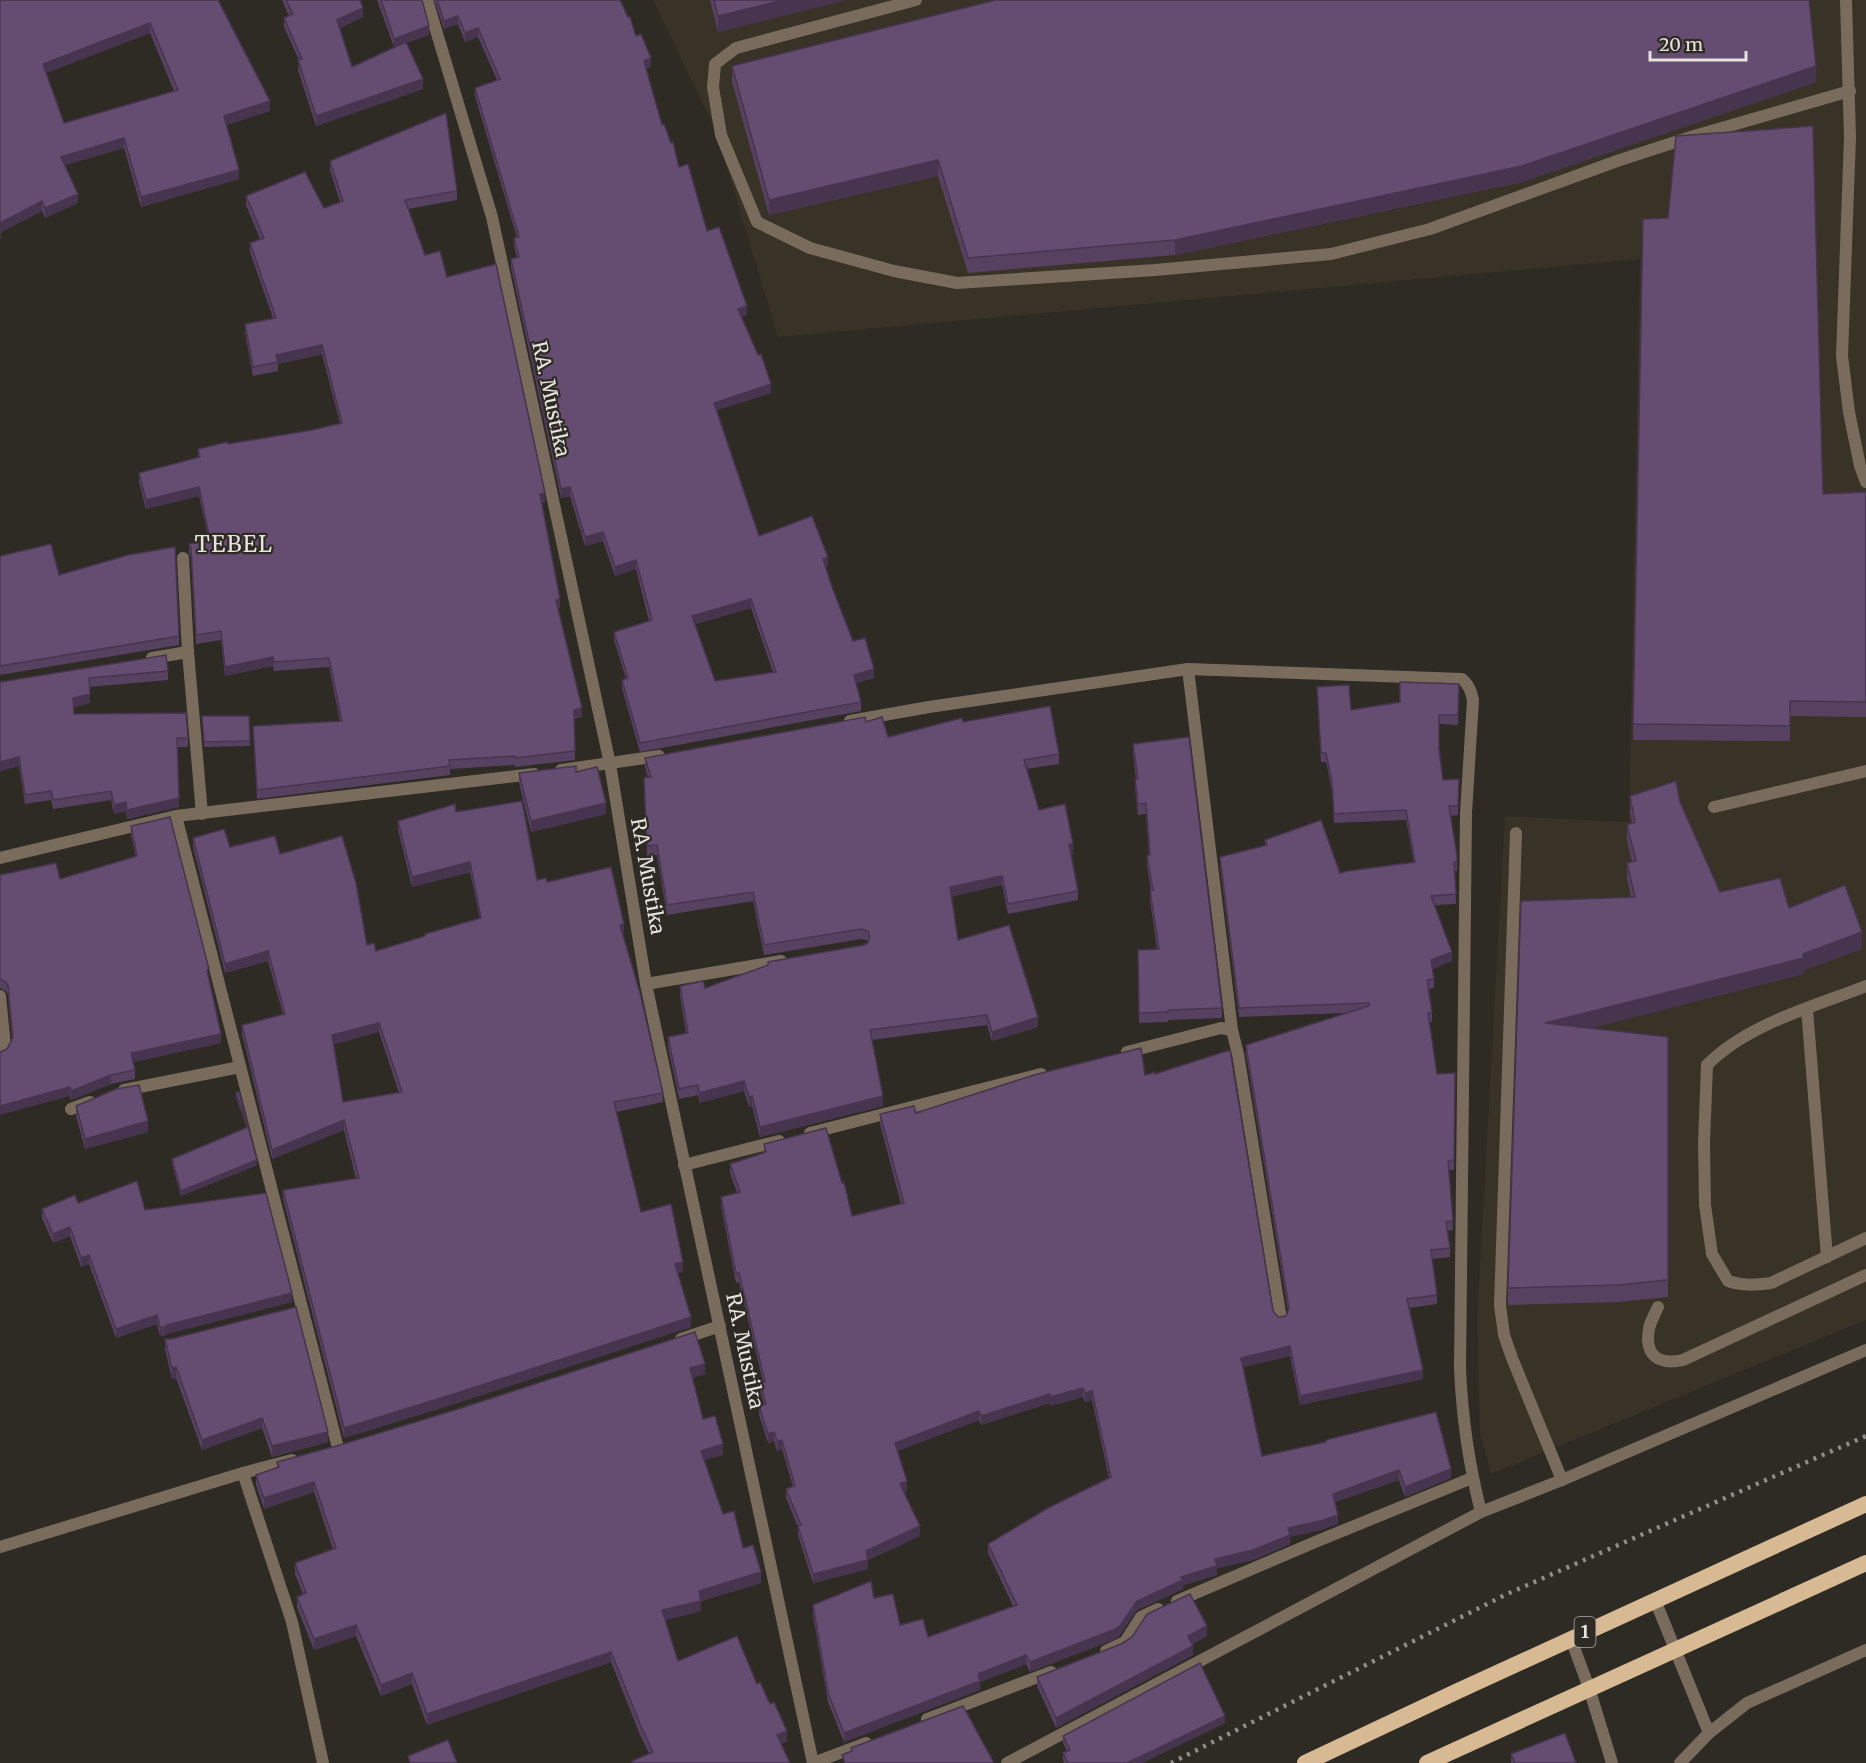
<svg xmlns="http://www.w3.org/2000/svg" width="1866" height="1763" font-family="Merriweather,serif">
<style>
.built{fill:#393226}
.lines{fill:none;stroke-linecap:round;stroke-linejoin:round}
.service{stroke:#796c5c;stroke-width:12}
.minor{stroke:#796c5c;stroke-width:12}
.trunk{stroke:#d7ba94;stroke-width:16}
.rail{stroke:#918e89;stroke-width:4.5;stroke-dasharray:3 6;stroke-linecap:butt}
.wall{fill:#574161;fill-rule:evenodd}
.shaded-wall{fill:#47354f}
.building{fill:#654c71;stroke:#47354f;stroke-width:1.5;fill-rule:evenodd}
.labels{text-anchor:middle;stroke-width:4.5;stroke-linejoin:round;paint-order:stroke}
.shield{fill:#2e2a24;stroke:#b0aca8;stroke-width:1.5}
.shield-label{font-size:18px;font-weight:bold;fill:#e7e4e0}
.street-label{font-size:20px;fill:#e7e4e0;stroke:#2e2a24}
.quarter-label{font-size:22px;letter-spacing:1.5px;fill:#e7e4e0;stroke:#2e2a24}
</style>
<rect width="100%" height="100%" fill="#2e2a24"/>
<!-- built -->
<path class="built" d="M653 0H1866V1320L1491 1474 1480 1433 1477 1320 1505 816 1629 822 1640 259 778 337 715 129Z"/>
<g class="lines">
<!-- service -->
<g class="service">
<path d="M916 0 736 48 715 64 713 87 721 135 757 222 810 248 894 271 957 283 1155 270 1331 254 1430 229 1620 160 1694 136 1850 91"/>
<path d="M1846 0 1850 137 1842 356 1849 412 1860 466 1866 482"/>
<path d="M1714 807 1866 771"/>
<path d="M1516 833 1500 1305 1504 1335 1512 1358 1562 1480"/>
<path d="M1866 986C1813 1007 1747 1024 1707 1065L1704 1143 1705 1205 1712 1254 1728 1281C1743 1286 1755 1285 1771 1283L1866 1238"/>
<path d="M1807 1009 1827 1257"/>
<path d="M1658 1307C1655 1314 1650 1322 1649 1329 1644 1357 1660 1365 1683 1360L1866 1275"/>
<path d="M1655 1600 1709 1733"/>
<path d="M1680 1763 1709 1733 1747 1703 1866 1650"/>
</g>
<!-- minor -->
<g class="minor">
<path d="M427 0 492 217 610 764 646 984 813 1763"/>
<path d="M183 558 188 652 202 814"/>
<path d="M152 658 188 652"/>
<path d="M1188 669 1232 1030"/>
<path d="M850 721 929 707 1188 669 1462 679C1469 685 1471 691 1473 700L1466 813 1460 1368C1462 1417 1469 1465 1481 1512"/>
<path d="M561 770 659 756"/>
<path d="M176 816 338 1448"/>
<path d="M0 858 176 816 534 774"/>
<path d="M646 984 781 961"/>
<path d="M0 996 5 1046 0 1053"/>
<path d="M1127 1052 1221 1028 1232 1030 1238 1054 1281 1319"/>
<path d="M124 1090 240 1067"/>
<path d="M71 1109 90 1102"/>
<path d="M810 1133 1041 1074"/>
<path d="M684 1165 779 1141"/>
<path d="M681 1339 720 1326"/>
<path d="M243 1473 292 1622 323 1763"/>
<path d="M0 1547 243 1473 292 1460"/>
<path d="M1177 1601 1320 1540 1472 1478"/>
<path d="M1571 1639 1589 1688 1612 1763"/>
<path d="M1106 1651 1125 1642 1141 1617 1158 1609"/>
<path d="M927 1719 1051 1672"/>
<path d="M813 1763 866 1743"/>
<path d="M1007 1763 1481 1512 1562 1480 1866 1350"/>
</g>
<!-- trunk -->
<g class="trunk">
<path d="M1305 1763 1460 1690 1866 1504"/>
<path d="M1427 1763 1866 1563"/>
</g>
<!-- rail -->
<path class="rail" d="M1171 1763 1507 1594 1866 1436"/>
</g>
<!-- wall -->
<g class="wall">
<path d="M0 0H218L270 111 226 125 239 179 141 207 124 148 65 165 78 203 45 218 42 211 1 232V238ZM150 33 174 91 64 123 46 73Z"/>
<path d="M282 0H360L363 17 340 28 352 67 394 47 377 0H422L429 35 406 43 423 89 316 126 298 70 299 60 284 27V18L289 16Z"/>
<path d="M434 0H620L651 67 646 69 662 125 707 231 747 315 741 317 771 393 717 410 759 536 828 566 826 567 832 587 853 641 874 678 856 683 861 702V711L640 752 622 688V680L626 679 614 640V632L649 621 636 569 615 576 603 541 585 546 570 496 561 498 511 268V259L517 258 514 247V238H517L475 96V88L497 80 478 37 465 42 458 24 444 29ZM751 608 773 672 715 681 695 624Z"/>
<path d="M710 0H846L718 32Z"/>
<path d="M732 66 1816 82 1522 182 1175 255 968 273 938 176 769 215 732 82Z"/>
<path d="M330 161 457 191V200L408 209 425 255 447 277 545 502 541 503 560 608H558L582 717 574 719 575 760 515 767V765L450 769V775L257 799 253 726 340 721 329 667 274 671 273 666 225 676 221 640 196 644 191 558 189 553V544L209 540 199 496 146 509 139 482V473L198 457V449L312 430 340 423 322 354 278 364V371L253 376 245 333V324L273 318 250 252V243L260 239 246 205V196L324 208 340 202 330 170Z"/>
<path d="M1866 492V717L1790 716V741L1633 740V724L1823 494Z"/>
<path d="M0 556 59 575 179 636V645L0 675Z"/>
<path d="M168 671V680L89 687 90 703 74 707V714L188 738V747H177L179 807 127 819 126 811 114 814 111 800 53 809 51 800 25 804 19 766 0 771V682Z"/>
<path d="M1459 684 1458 725 1439 724V750L1443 780 1459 789 1458 815 1450 816 1457 856V871H1455L1456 904 1435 905 1452 961 1432 969 1434 979V988L1428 989 1432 1012V1022H1429L1437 1074 1455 1073 1454 1170H1449L1453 1230 1447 1231 1450 1248V1257L1432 1259 1437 1295V1304L1409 1308 1423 1379 1300 1405 1290 1356 1243 1367 1262 1456 1326 1442 1451 1478 1405 1497 1399 1480 1335 1502 1338 1524 1320 1530 1290 1537V1544L1253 1560 1217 1568V1575L1183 1585V1589L1137 1610 1119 1636 1113 1640 1030 1672 1026 1664 980 1682V1690L844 1742 828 1702 813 1615V1605L874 1598 900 1625 928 1637 1013 1606 988 1553V1544L1109 1478 1092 1400 1085 1402 1083 1397 1050 1406V1403L981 1425 979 1420 897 1451 907 1491 904 1492 920 1536 868 1560V1569L813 1583 798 1535V1527L786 1498V1489L793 1487 782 1449 777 1451 774 1441 768 1443 759 1415V1406L764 1404 760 1392V1383L763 1382 739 1282 736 1283 721 1206V1197L737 1193 730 1173V1164L764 1153V1144L852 1216 901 1204 880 1124V1114L916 1113 1145 1075 1273 1311 1278 1317 1286 1316 1288 1311 1246 1054V1045L1346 1013 1239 1017 1220 866V857L1265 846V840L1340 873 1414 863 1406 820 1334 823 1332 791 1326 762H1321L1317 687 1351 710 1400 702Z"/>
<path d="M202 716H249L250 746 204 747Z"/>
<path d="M866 722 888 737 963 722 1059 754V764L1027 769 1039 810 1073 854H1071L1078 891V900L1008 914 1002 885 952 896 958 940 1038 1027 992 1041 987 1025 872 1040 883 1106 760 1137 752 1106 749 1107 744 1091 699 1103 698 1095 679 1099 668 1047V1037L686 1033 680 996V986L705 988 768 965V962L864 945 868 943V941L861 939 764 955 753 901 667 915 657 855 647 856 644 788 648 778 645 767V758Z"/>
<path d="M1133 744 1222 1008V1018L1168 1020V1022L1139 1023 1138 950 1157 949 1150 900V890H1151L1147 866V855H1149L1146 814 1138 815 1135 789V779H1136L1133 754Z"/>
<path d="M576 772 606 814 531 832 519 783V773Z"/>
<path d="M1630 796 1680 802 1720 892 1789 908 1862 949 1804 970V974L1590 1028 1668 1037V1297L1619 1302 1508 1305V1288L1631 897 1627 879V863L1632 862 1627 841V825L1632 823 1630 813Z"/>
<path d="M456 812 537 880 547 882 624 934 622 935 663 1093V1102L616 1112 641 1212 683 1272 677 1273 691 1327 451 1405 344 1438 283 1199V1190L356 1179 344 1130 272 1159 242 1034V1025L283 1014 268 961 225 973 193 847V838L230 847 280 854 367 945 376 951 425 936V934L480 919 470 872 412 887 398 830V821ZM379 1032 399 1093 343 1102 334 1044Z"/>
<path d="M131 826 209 978 221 1043 133 1062 135 1070V1079L111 1084 71 1100 70 1096 7 1049 12 1038 8 995 6 991 0 988V875L60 879 136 857 131 835Z"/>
<path d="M236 1092H239L257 1165 181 1196 172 1164V1159L247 1128 236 1097Z"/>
<path d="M76 1106 148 1132 85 1149 76 1116Z"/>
<path d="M78 1203 145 1210 292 1302 167 1334 163 1337 162 1335 160 1336 157 1324 116 1338 89 1264 81 1267 70 1236 53 1243 42 1218V1209Z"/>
<path d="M165 1339 328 1442 272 1457 262 1428 202 1450 176 1378 172 1379 165 1349Z"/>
<path d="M705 1374 692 1378 703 1419 723 1455 704 1460 723 1514 743 1548 761 1583 701 1601V1611L665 1620 678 1661 757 1684 787 1741 781 1744 790 1763H632V1761L649 1753 640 1735 611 1662 427 1725 412 1684 381 1696 356 1636 314 1650 297 1607V1597L303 1594 295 1574V1563L333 1550 314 1492 264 1509 256 1485V1475L277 1468V1462Z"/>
<path d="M1207 1636 1192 1644 1193 1655 1056 1728 1037 1686V1677Z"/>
<path d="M1225 1723 1142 1763H1064L1063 1760V1753L1067 1751 1063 1743V1736Z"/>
<path d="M1511 1754 1576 1763H1511Z"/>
</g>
<!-- shaded-wall -->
<g class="shaded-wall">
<path d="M783 0H846L718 32V16Z"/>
<path d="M363 8V17L337 29V20Z"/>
<path d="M458 16V24L444 29V21Z"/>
<path d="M150 23V33L43 74V64Z"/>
<path d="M429 26V35L394 47V39Z"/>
<path d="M478 28V37L465 42V33Z"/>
<path d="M651 58V67L644 70V61Z"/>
<path d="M1816 66V82L1522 182 1175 255V240Z"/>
<path d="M423 79V89L316 126V116Z"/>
<path d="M270 101V111L224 126V116Z"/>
<path d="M124 138V148L61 166V157Z"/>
<path d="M938 160V176L769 215V200Z"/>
<path d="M239 170V179L141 207V197Z"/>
<path d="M78 194V203L45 218V208Z"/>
<path d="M42 201V211L1 232V238H0V223Z"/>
<path d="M747 306V315L738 318V309Z"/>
<path d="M322 345V354L278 364 276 355Z"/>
<path d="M771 384V393L714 411V403Z"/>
<path d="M199 487V496L146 509V500Z"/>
<path d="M570 487V496L561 498V489Z"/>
<path d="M545 493V502L540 503V494Z"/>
<path d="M603 532V541L585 546V537Z"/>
<path d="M828 557V566L823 567V559Z"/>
<path d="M636 560V569L615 576V567Z"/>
<path d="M560 599V608L556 609V600Z"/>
<path d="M751 599V608L692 624V616Z"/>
<path d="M273 657V666L225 676V667Z"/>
<path d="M874 669V678L854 683V675Z"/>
<path d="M90 694V703L73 707V698Z"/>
<path d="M582 708V717L574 719V710Z"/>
<path d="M19 757V766L0 771V762Z"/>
<path d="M179 798V807L127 819V810Z"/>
<path d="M126 802V811L114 814V805Z"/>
<path d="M606 803V814L531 832V821Z"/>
<rect x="1069" y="844" width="4" height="10"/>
<path d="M470 862V872L412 887V877Z"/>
<path d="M1002 876V885L950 897V887Z"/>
<path d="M624 924V934L620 935V925Z"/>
<path d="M1862 932V949L1804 970V974L1545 1040V1023L1803 954Z"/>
<path d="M268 951V961L225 973V964Z"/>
<path d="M1452 952V961L1431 970V960Z"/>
<path d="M1038 1017V1027L992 1041V1032Z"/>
<path d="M379 1023V1032L332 1045V1035Z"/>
<path d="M221 1034V1043L131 1062V1053Z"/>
<path d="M111 1075V1084L71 1100V1091Z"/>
<path d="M744 1081V1091L699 1103V1093Z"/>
<path d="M70 1087V1096L0 1115V1106Z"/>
<path d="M752 1096V1106L749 1107V1097Z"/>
<path d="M883 1096V1106L760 1137V1127Z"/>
<path d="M344 1120V1130L272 1159V1150Z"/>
<path d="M148 1121V1132L85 1149V1139Z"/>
<path d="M257 1160V1165L181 1196V1191Z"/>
<path d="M70 1227V1236L53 1243V1234Z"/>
<path d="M89 1255V1264L81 1267V1258Z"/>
<path d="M683 1262V1272L675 1273V1264Z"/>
<path d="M292 1293V1302L167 1334 163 1337V1328L167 1325Z"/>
<path d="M157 1315V1324L116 1338V1329Z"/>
<path d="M691 1317V1327L451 1405 344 1438V1428Z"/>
<path d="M160 1327H162V1335L160 1336Z"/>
<path d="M1290 1346V1356L1241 1367V1358Z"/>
<path d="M705 1364V1374L690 1379V1368Z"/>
<path d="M176 1367V1378L172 1379V1368Z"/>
<path d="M1423 1370V1379L1300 1405V1396Z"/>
<path d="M1083 1388V1397L1050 1406V1397Z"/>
<path d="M1092 1391V1400L1085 1402V1393Z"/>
<path d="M1050 1394V1403L981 1425V1416Z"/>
<path d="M979 1411V1420L895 1452V1443Z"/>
<path d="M262 1418V1428L202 1450V1440Z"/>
<path d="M328 1432V1442L272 1457V1446Z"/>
<path d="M774 1432V1441L768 1443V1434Z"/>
<path d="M782 1440V1449L777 1451V1441Z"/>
<path d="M723 1444V1455L701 1461V1451Z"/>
<path d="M1451 1469V1478L1405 1497V1487Z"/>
<path d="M1399 1470V1480L1333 1503V1494Z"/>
<path d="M907 1481V1491L900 1493V1484Z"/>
<path d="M314 1482V1492L264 1509V1498Z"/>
<path d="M1338 1515V1524L1320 1530 1290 1537V1544L1253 1560 1217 1568V1575L1183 1585V1589L1137 1610 1119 1636 1113 1640 1030 1672V1662L1137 1601 1215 1559 1288 1528Z"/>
<path d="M920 1526V1536L866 1560V1551Z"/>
<path d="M868 1560V1569L813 1583V1574Z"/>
<path d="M761 1572V1583L701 1601V1611L662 1621V1610L699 1591Z"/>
<path d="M356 1625V1636L314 1650V1639Z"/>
<path d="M1207 1626V1636L1188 1646V1636Z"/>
<path d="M1193 1646V1655L1056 1728V1718Z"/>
<path d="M611 1652V1662L427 1725V1714Z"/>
<path d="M1026 1655V1664L980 1682V1690L844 1742V1733L978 1674Z"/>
<path d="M412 1673V1684L381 1696V1685Z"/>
<path d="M1225 1716V1723L1142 1763H1127Z"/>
<path d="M787 1731V1741L777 1746V1735Z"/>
</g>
<!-- building -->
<g class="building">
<path d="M0 0H218L270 101 224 116 239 170 141 197 124 138 61 157 78 194 45 208 42 201 0 223ZM150 23 178 90 64 123 43 64Z"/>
<path d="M286 0H360L363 8 337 20 352 67 406 42 423 79 316 116 298 60 302 59 284 18 293 14Z"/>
<path d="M381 0H422L429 26 394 39Z"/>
<path d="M437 0H620L628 17H630L636 36 641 34 651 58 644 61 662 125 664 124 671 143 673 142 679 167 688 164 707 231 719 227 747 306 738 309 758 355 761 354 771 384 714 403 759 536 812 516 828 557 823 559 832 587 853 641 865 638 874 669 854 675 861 702 640 743 622 680 628 678 614 632 652 620 636 560 615 567 603 532 585 537 570 487 561 489 511 259 519 257 514 238 519 237 475 88 500 79 478 28 465 33 458 16 444 21ZM751 599 776 672 715 681 692 616Z"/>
<path d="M714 0H783L718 16Z"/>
<path d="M996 0H1809L1816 66 1522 166 1175 240 968 258 938 160 769 200 732 66Z"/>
<path d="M446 113 457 191 405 200 425 255 440 251 447 277 496 264 545 493 540 494 560 599 556 600 582 708 574 710 575 751 515 758V756L449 760 450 766 257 790 253 726 342 721 329 658 274 662 273 657 225 667 221 631 196 635 191 549 189 544 210 540 199 487 146 500 139 473 200 457 198 449 227 442 228 444 312 430 342 423 322 345 276 355 278 362 253 367 245 324 276 318 250 243 264 238 246 196 305 172 324 208 343 201 330 161Z"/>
<path d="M1813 126 1823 494 1866 492V702L1790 701V726L1633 724 1643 219 1668 218 1676 136Z"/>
<path d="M51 544 59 575 128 555 175 547 179 636 0 666V556Z"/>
<path d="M166 655 168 671 89 678 90 694 73 698 74 714 186 713 188 738H177L179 798 127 810 126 802 114 805 111 791 53 800 51 791 25 795 19 757 0 762V682Z"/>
<path d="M1400 682 1459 684 1458 715H1439V749L1443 780 1459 779 1458 806H1449L1457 856V861L1454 862 1456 894 1431 896 1452 952 1431 960 1434 979 1427 980 1432 1012 1428 1013 1437 1074 1455 1073 1454 1160 1448 1161 1453 1221 1446 1222 1450 1248 1431 1250 1437 1295 1407 1299 1423 1370 1300 1396 1290 1346 1241 1358 1262 1456 1326 1442V1440L1436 1412 1451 1469 1405 1487 1399 1470 1333 1494 1338 1515 1320 1521 1288 1528 1290 1535 1253 1550 1215 1559 1217 1566 1181 1577 1183 1580 1137 1601 1119 1627 1113 1630 1030 1662 1026 1655 978 1674 980 1681 844 1733 828 1693 813 1605 871 1581 874 1598 893 1594 900 1625 923 1619 928 1637 1017 1605 988 1544 1048 1508 1111 1477 1092 1391 1085 1393 1083 1388 1050 1397V1394L981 1416 979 1411 895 1443 907 1481 900 1484 920 1526 866 1551 868 1560 813 1574 798 1526 801 1525 786 1489 795 1486 782 1440 777 1441 774 1432 768 1434 759 1406 766 1404 760 1383 765 1382 739 1273H736L721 1197 740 1192 730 1164 766 1152 764 1144 826 1128 842 1183 844 1182 852 1216 904 1203 880 1114 914 1106 916 1113 1034 1075 1141 1048 1145 1075 1155 1072V1074L1230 1050 1273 1311 1278 1317 1286 1316 1289 1308 1246 1045 1369 1006V1003L1239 1008 1220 857 1267 845 1265 840 1321 820 1340 873 1348 871 1415 862 1406 810 1334 814 1332 782 1326 753H1321L1317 687 1349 685 1351 710 1400 702Z"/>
<path d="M1050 706 1059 754 1024 760 1039 810 1065 804 1073 844H1069L1078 891 1008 904 1002 876 950 887 958 940 1009 925 1038 1017 992 1032 987 1015 870 1030 883 1096 760 1127 752 1096 749 1097 744 1081 699 1093 698 1085 679 1089 668 1037 688 1033 680 986 703 981 705 988 768 965V962L864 945 868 943 870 936 868 931 861 929 764 945 753 892 667 905 657 845 647 846 644 778 651 777 645 758 865 717 866 722 882 717 888 737 962 718 963 722Z"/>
<path d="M202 716H249L250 741 204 742Z"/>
<path d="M1189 737 1222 1008 1168 1010V1012L1139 1013 1138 950 1159 949 1150 890H1153L1147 855H1150L1146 803 1138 804 1135 779H1138L1133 744Z"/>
<path d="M576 766V772L597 767 606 803 531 821 519 773Z"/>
<path d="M1676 781 1680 802 1720 892 1780 878 1789 908 1845 885 1862 932 1803 954 1804 958 1545 1023 1668 1037V1280L1619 1285 1508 1288 1521 901 1635 897 1627 863 1636 861 1627 825 1635 822 1630 796Z"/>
<path d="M522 801 537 880 546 878 547 882 611 867 624 924 620 925 640 993 663 1093 614 1102 641 1212 671 1204 683 1262 675 1264 691 1317 451 1395 344 1428 283 1190 359 1178 344 1120 272 1150 242 1025 285 1014 268 951 225 964 193 838 224 829 230 847 275 836 280 854 342 836 356 883 367 945 374 943 376 951 425 936V934L481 918 470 862 412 877 398 821 455 804 456 812ZM379 1023 402 1092 343 1102 332 1035Z"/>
<path d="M170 817 209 969 207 970 221 1034 131 1053 135 1070 111 1075 71 1091 70 1087 0 1106V1052L7 1049 13 1037 8 986 6 982 0 979V875L56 863 60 879 137 856 131 826Z"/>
<path d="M139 1085 148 1121 85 1139 76 1106 116 1089Z"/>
<path d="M236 1092H239L257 1160 181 1191 172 1159 248 1127Z"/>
<path d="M137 1181 145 1210 266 1193 292 1293 167 1325 163 1328 162 1327H160L157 1315 116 1329 89 1255 81 1258 70 1227 53 1234 42 1209 75 1195 78 1203Z"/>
<path d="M296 1307 328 1432 272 1446 262 1418 202 1440 176 1367 172 1368 165 1339H171Z"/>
<path d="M695 1332 705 1364 690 1368 703 1419 715 1416 723 1444 701 1451 723 1514 734 1511 743 1548 753 1545 761 1572 699 1591 701 1601 662 1610 678 1661 737 1636 757 1684 760 1682 770 1704 774 1702 787 1731 777 1735 790 1763H633L632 1761 653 1752 640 1724 611 1652 427 1714 412 1673 381 1685 356 1625 314 1639 297 1597 306 1593 295 1563 336 1548 314 1482 264 1498 256 1475 279 1467 277 1462 340 1445 455 1410Z"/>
<path d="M1190 1594 1207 1626 1188 1636 1193 1646 1056 1718 1037 1677 1121 1644 1132 1637 1147 1614Z"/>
<path d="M1200 1663 1225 1716 1127 1763H1068L1063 1753 1070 1750 1063 1736Z"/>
<path d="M963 1706 994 1763H845L842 1755 852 1751 851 1748Z"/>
<path d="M1565 1733 1576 1763H1515L1511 1754Z"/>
<path d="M448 1740 457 1763H410L408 1756Z"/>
</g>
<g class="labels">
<!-- shield labels -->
<rect class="shield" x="1574.5" y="1617" width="21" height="30" rx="4.5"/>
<g class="shield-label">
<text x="1585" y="1638">1</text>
</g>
<!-- street labels -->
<g class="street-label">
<text transform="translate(551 399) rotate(78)" y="7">RA. Mustika</text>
<text transform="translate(648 876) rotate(80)" y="7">RA. Mustika</text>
<text transform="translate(745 1351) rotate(78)" y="7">RA. Mustika</text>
</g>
<!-- quarter labels -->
<g class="quarter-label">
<text x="234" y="552">TEBEL</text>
</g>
</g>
<!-- scale -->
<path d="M1650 51v9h96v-9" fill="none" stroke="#e7e4e0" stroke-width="3"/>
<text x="1659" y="51" font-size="18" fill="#e7e4e0" stroke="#2e2a24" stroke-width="4.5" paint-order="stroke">20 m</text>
</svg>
